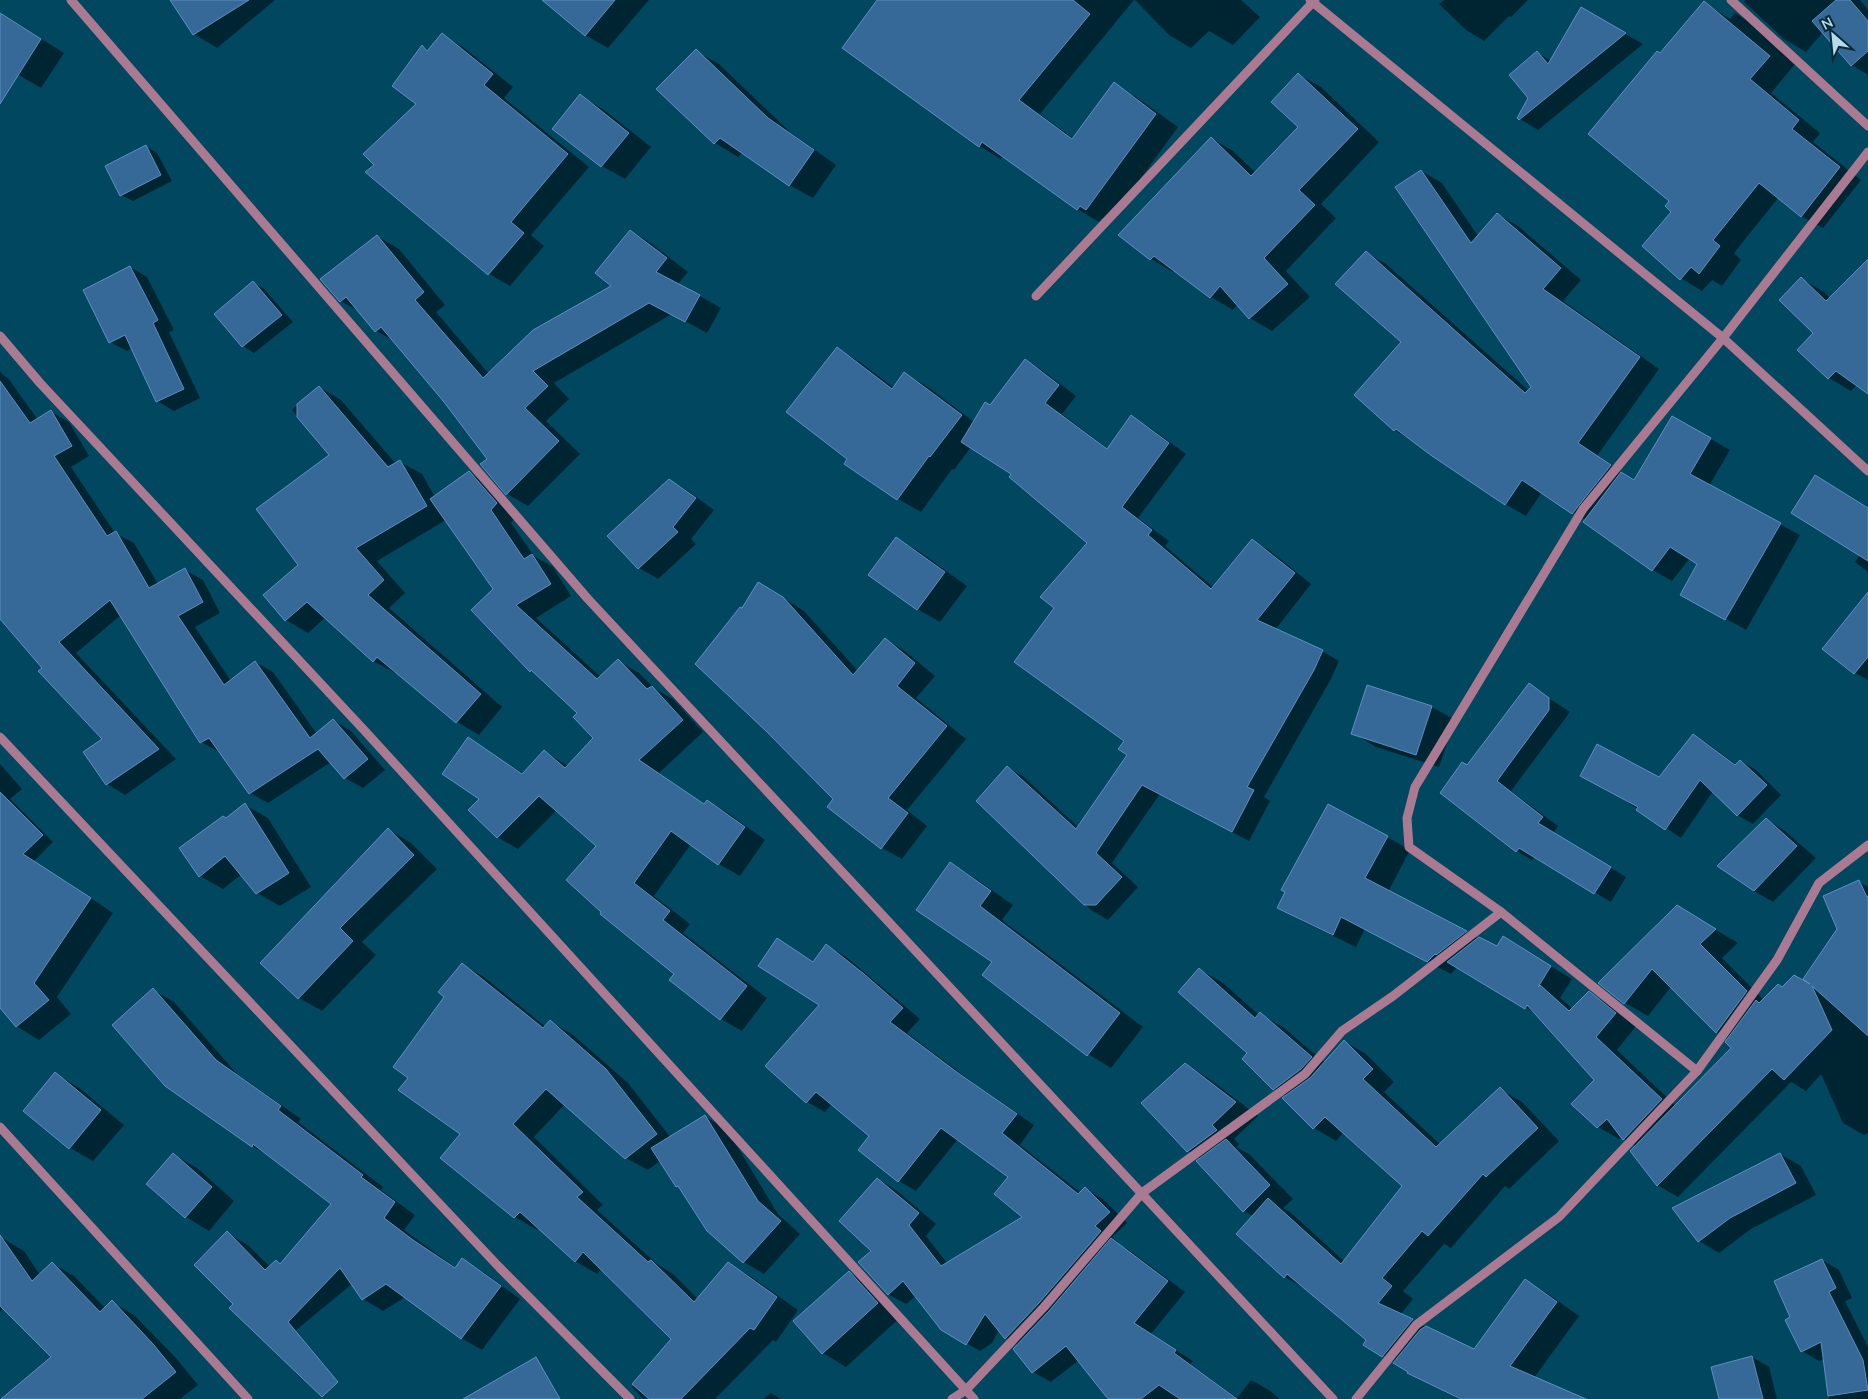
<svg xmlns="http://www.w3.org/2000/svg" width="1868" height="1399" font-family="'Nunito Sans',sans-serif">
<style>
.shadow{fill:#0007}
.building{fill:#366998;stroke:#5c90c1}
.lines{fill:none;stroke-linecap:round;stroke-linejoin:round}
.minor{stroke:#aa7a92;stroke-width:9}
</style>
<rect width="100%" height="100%" fill="#00475f"/>
<!-- shadow -->
<g class="shadow">
<path d="M186 0H275L217 48 194 34Z"/>
<path d="M556 0H649L608 48 585 35Z"/>
<path d="M879 0H1134L1040 114 1074 139 1114 84 1136 97 1178 127 1109 222 1102 218 1099 222 1077 209 1004 156 1001 159 979 146Z"/>
<path d="M1135 0H1241L1260 17 1233 45 1209 31 1191 48 1169 35Z"/>
<path d="M1444 0H1528L1511 17 1509 16 1484 41 1466 30 1439 4Z"/>
<path d="M1745 0H1860L1868 10V75L1852 65 1823 32 1806 52 1784 39 1744 2Z"/>
<path d="M1704 3 1730 19 1735 13 1756 26 1796 63 1771 93 1820 133 1813 142 1861 180 1823 228 1801 216 1779 197 1734 253 1741 260 1722 286 1712 280 1702 291 1681 278 1671 201 1660 54Z"/>
<path d="M1582 9 1643 44 1538 130 1518 118 1530 98 1538 53 1551 61Z"/>
<path d="M0 13 64 53 41 88 0 64Z"/>
<path d="M442 35 463 47 513 87 504 98 589 167 531 235 544 246 510 286 489 274 367 172 376 165 418 104 422 47 429 51Z"/>
<path d="M696 51 719 64 791 133 836 165 813 198 789 185 743 152 738 157 715 143 658 89Z"/>
<path d="M1299 75 1321 87 1379 142 1321 204 1336 218 1286 271 1310 297 1272 331 1250 318 1238 304 1233 310 1211 297 1175 270 1173 272 1151 259 1120 235 1211 138 1233 151 1256 173 1300 127Z"/>
<path d="M580 96 603 109 651 147 625 179 602 166 554 128Z"/>
<path d="M146 146 157 153 172 181 133 201 121 195Z"/>
<path d="M1421 171 1442 183 1478 236 1497 214 1518 226 1581 280 1563 301 1659 369 1597 456 1635 481 1672 417 1730 450 1709 486 1800 535 1746 630 1682 594 1699 564 1690 558 1672 581 1653 570 1585 520 1542 492 1526 516 1505 504 1395 430 1356 395 1402 342 1366 253 1386 264 1529 391 1533 387Z"/>
<path d="M631 231 652 244 688 272 678 284 721 308 707 333 672 314 554 383 569 399 546 421 580 454 528 506 507 494 488 459 445 401 396 342 376 331 361 312 340 301 377 236 399 249 445 305 436 312 489 374 613 286Z"/>
<path d="M1868 261V392L1857 385 1851 391 1829 378 1799 350 1815 333 1802 279 1824 292 1830 298Z"/>
<path d="M130 267 147 277 174 330 169 332 200 398 174 411 157 401 132 348 127 351 110 342Z"/>
<path d="M253 283 264 289 293 322 254 353 243 346Z"/>
<path d="M837 349 860 362 894 388 905 374 928 387 974 422 990 407 1026 361 1043 371 1076 396 1062 414 1108 449 1132 417 1149 427 1186 454 1138 518 1169 541 1165 546 1214 588 1252 541 1269 550 1311 584 1275 630 1322 651 1339 661 1331 679 1264 797 1270 801 1249 841 1160 794 1112 863 1138 887 1108 920 1091 910 978 800 1007 767 1024 777 1078 827 1129 754 1126 740 1056 608 1089 543 1013 473 971 447 954 470 952 469 921 512 898 499 846 463 849 459Z"/>
<path d="M0 371 3 375 8 378 38 420 51 412 69 422 89 456 71 467 115 533 134 543 158 584 185 570 203 580 220 613 195 627 231 681 255 662 273 672 317 734 333 720 351 731 385 770 363 788 345 778 331 762 268 803 250 793 219 752 201 742 121 615 76 653 176 759 125 795 107 784 104 739 0 617Z"/>
<path d="M319 387 341 400 396 464 400 462 422 474 435 497 469 473 490 485 517 516 511 523 534 556 553 567 571 596 536 618 601 677 619 661 639 673 655 689 673 699 703 732 659 773 704 804 707 801 728 813 765 840 740 876 719 864 691 844 654 896 690 924 683 933 767 998 742 1031 721 1019 671 980 676 973 598 846 557 810 518 849 497 837 481 799 468 738 524 774 544 751 568 766 595 738 579 712 539 675 531 671 473 610 494 589 446 520 377 561 405 593 389 608 502 707 479 735 457 722 397 672 395 673 373 661 326 617 308 633 286 620 331 455 292 410Z"/>
<path d="M670 480 688 491 714 510 691 539 696 544 658 579 639 568Z"/>
<path d="M1868 508V572L1855 562 1860 555Z"/>
<path d="M897 539 920 552 967 586 940 622 917 609Z"/>
<path d="M1868 594V680L1855 673Z"/>
<path d="M779 595 804 611 858 671 885 639 905 651 935 676 916 698 966 739 907 810 927 826 902 859 882 848 835 799 743 609Z"/>
<path d="M1529 685 1570 712 1511 791 1558 826 1553 833 1626 877 1611 902 1535 857 1532 860 1517 851 1468 767Z"/>
<path d="M1432 707 1455 720 1439 767 1376 747 1353 733Z"/>
<path d="M1693 735 1708 744 1737 765 1741 761 1756 770 1781 795 1753 824 1737 815 1713 791 1681 838 1615 794 1659 778Z"/>
<path d="M0 764 22 789 10 799 53 842 21 874 0 858Z"/>
<path d="M245 805 268 818 311 887 280 906 257 893 242 874 223 889 200 876 226 819Z"/>
<path d="M1766 819 1785 831 1816 858 1773 902 1754 891Z"/>
<path d="M388 829 411 843 437 869 362 942 376 955 322 1011 299 998 262 963Z"/>
<path d="M1387 837 1410 850 1388 892 1497 948 1524 950 1572 979 1560 998 1573 1009 1589 993 1610 1005 1636 1026 1617 1050 1676 1106 1733 1048 1729 1039 1717 1032 1671 987 1648 1016 1625 1003 1677 907 1738 943 1722 958 1764 1000 1783 988 1803 982 1839 929 1859 882 1868 887V1133L1864 1135 1843 1123 1821 1074 1806 1091 1791 1082 1678 1197 1657 1185 1636 1147 1622 1137 1619 1139 1598 1127 1573 1104 1596 1080 1538 1015 1458 966 1451 974 1365 929 1356 947 1302 921 1279 908Z"/>
<path d="M950 863 973 877 1013 905 1002 920 1143 1027 1111 1068 1088 1054 993 962Z"/>
<path d="M64 880 113 913 57 997 71 1014 39 1040 16 1026 0 1006V908Z"/>
<path d="M827 946 845 956 920 1019 907 1033 976 1085 1034 1125 1020 1145 1081 1193 1085 1189 1103 1199 1127 1223 1112 1237 1118 1242 1117 1243 1129 1250 1185 1292 1151 1334 1193 1361 1190 1364 1237 1398 1251 1380 1269 1390 1280 1399H1105L1107 1396 1079 1360 1051 1382 1033 1372 1015 1349 1018 1345 1006 1338 999 1330 992 1343 980 1351 942 1329 916 1296 906 1304 888 1294 873 1251 878 1179 896 1190 936 1224 926 1236 947 1263 1025 1217 1010 1177 958 1139 916 1191 899 1181 871 1136 832 1104 825 1112 807 1102 821 1005 795 950 814 962Z"/>
<path d="M462 964 484 977 546 1027 551 1022 572 1034 628 1083 671 1138 705 1117 726 1128 778 1214 800 1234 764 1274 744 1262 708 1231 682 1188 677 1186 661 1160 648 1170 626 1158 565 1104 534 1137 603 1205 597 1210 657 1264 673 1274 698 1299 728 1263 750 1276 798 1310 776 1342 773 1340 715 1399H643L632 1387 673 1339 602 1269 597 1274 575 1261 539 1227 537 1230 515 1217 462 1134 409 1077Z"/>
<path d="M1200 970 1223 983 1259 1015 1260 1014 1283 1027 1325 1063 1344 1041 1366 1054 1394 1082 1384 1092 1441 1145 1500 1089 1522 1102 1559 1141 1509 1189 1505 1186 1451 1248 1444 1244 1403 1291 1413 1299 1400 1315 1475 1350 1525 1281 1548 1294 1579 1316 1534 1378 1568 1399H1459L1409 1373 1410 1371 1365 1345 1368 1340 1306 1289 1285 1277 1253 1216 1244 1211 1201 1159 1188 1151 1185 1064 1208 1078 1258 1116 1234 1139 1239 1144 1236 1147 1249 1154 1293 1199 1283 1208 1290 1212 1344 1261 1404 1186 1344 1132 1336 1141 1314 1128 1284 1099 1287 1096 1274 1089 1249 1053Z"/>
<path d="M153 990 174 1002 237 1074 301 1119 298 1122 383 1187 381 1190 415 1215 404 1230 456 1268 462 1260 483 1272 520 1299 482 1350 461 1338 405 1297 383 1311 363 1299 352 1284 278 1345 235 1304 227 1233 248 1245 270 1267 276 1261 281 1264 333 1204 270 1156 252 1146Z"/>
<path d="M55 1074 78 1087 124 1125 93 1161 70 1148 25 1111Z"/>
<path d="M1780 1154 1801 1166 1816 1195 1751 1229 1719 1253 1699 1241Z"/>
<path d="M174 1155 197 1168 234 1201 209 1231 186 1217 148 1183Z"/>
<path d="M0 1236 2 1238 24 1251 40 1275 52 1263 74 1276 105 1308 112 1302 134 1315 176 1358 198 1385 180 1399H3L53 1357 4 1308 0 1312Z"/>
<path d="M1822 1260 1839 1270 1852 1298 1845 1301 1868 1347V1399H1829L1824 1359 1819 1361 1802 1351 1792 1317Z"/>
<path d="M849 1272 872 1286 901 1317 846 1367 823 1353 795 1321Z"/>
<path d="M1752 1357 1769 1367 1777 1399H1721Z"/>
<path d="M771 1393 781 1399H763Z"/>
</g>
<!-- building -->
<g class="building">
<path d="M170 0H249L193 35Z"/>
<path d="M542 0H615L585 36Z"/>
<path d="M877 0H1073L1090 14 1019 100 1072 139 1114 82 1156 114 1086 210 1080 206 1077 210 982 142 979 147 842 48Z"/>
<path d="M1836 0H1850L1868 21V51L1851 66 1812 21Z"/>
<path d="M1704 1 1770 56 1750 79 1799 120 1792 129 1840 167 1801 217 1759 183 1713 240 1720 246 1699 274 1691 267 1680 280 1642 246 1671 212 1665 206 1669 201 1588 134 1657 51 1660 53Z"/>
<path d="M1581 7 1626 33 1519 120 1517 118 1528 98 1509 75 1537 51 1548 64Z"/>
<path d="M0 13 41 39 0 104Z"/>
<path d="M442 33 493 74 484 85 568 154 511 222 524 233 488 275 365 172 374 165 363 154 416 104 392 86 422 45 427 51Z"/>
<path d="M696 49 768 118 814 150 789 186 720 138 714 144 656 89Z"/>
<path d="M1298 73 1358 129 1299 190 1315 205 1264 258 1288 284 1249 319 1220 286 1210 298 1154 256 1150 260 1118 235 1211 137 1251 176 1298 127 1271 102Z"/>
<path d="M580 94 629 133 601 167 552 129Z"/>
<path d="M146 145 161 175 120 196 105 166Z"/>
<path d="M1421 170 1471 243 1497 213 1561 268 1543 289 1640 357 1578 443 1611 465 1572 514 1522 480 1505 505 1432 456 1396 429 1394 431 1354 395 1401 342 1335 284 1366 251 1525 393 1531 387 1395 187Z"/>
<path d="M630 230 667 258 656 272 700 295 685 322 649 303 533 371 548 386 525 408 559 441 506 495 480 464 487 459 444 402 381 327 375 332 346 297 340 302 320 279 377 235 424 292 415 300 483 378 533 330 611 286 595 273Z"/>
<path d="M1868 259V394L1836 371 1828 379 1797 350 1813 333 1779 300 1801 277 1826 301Z"/>
<path d="M130 266 158 320 153 323 184 389 156 402 125 335 109 343 83 290Z"/>
<path d="M253 281 282 315 242 347 214 314Z"/>
<path d="M837 347 892 389 904 372 962 415 930 457 929 456 897 500 844 464 847 459 786 412Z"/>
<path d="M1025 359 1059 385 1045 403 1107 449 1131 415 1169 443 1122 507 1152 530 1148 535 1211 589 1252 539 1295 573 1257 620 1323 650 1314 670 1247 787 1254 790 1232 832 1142 785 1096 853 1122 877 1096 905H1084L976 801 1007 766 1076 829 1127 755 1118 749 1124 741 1014 662 1054 608 1040 597 1087 543 1009 477 1011 474 961 442 985 402 990 405Z"/>
<path d="M0 381 30 423 51 410 72 446 54 456 107 536 116 531 149 588 185 568 203 602 178 616 224 685 255 661 310 738 333 719 368 759 344 779 318 749 249 794 209 738 200 743 110 600 59 642 159 749 106 785 83 752 102 739 38 671 42 668 0 619Z"/>
<path d="M319 386 388 467 400 460 427 506 356 548 384 580 368 595 481 694 456 723 377 657 373 662 307 602 285 621 263 595 298 565 256 509 329 455 297 417V404Z"/>
<path d="M1672 416 1711 438 1690 474 1781 523 1725 620 1680 595 1697 564 1670 547 1652 571 1583 522 1621 472 1634 480Z"/>
<path d="M469 471 497 503 491 510 524 559 532 554 551 584 516 605 597 679 618 659 647 689 652 686 683 720 639 760 704 804 707 800 745 827 718 865 671 831 634 883 670 911 663 920 747 986 720 1020 669 980 674 974 600 914 601 912 566 880 596 846 539 796 497 838 468 810 479 799 442 774 468 737 522 774 544 750 565 768 593 738 573 717 577 713 531 670 530 672 471 610 493 589 430 499Z"/>
<path d="M1815 475 1868 508V561L1791 513Z"/>
<path d="M669 479 696 498 673 527 678 532 638 569 607 536Z"/>
<path d="M896 537 945 572 917 610 868 575Z"/>
<path d="M758 582 783 597 853 675 885 638 915 663 897 686 947 726 888 798 908 813 881 849 827 807 833 799 767 732 695 664 740 607 742 608Z"/>
<path d="M1868 592V657L1854 674 1822 649Z"/>
<path d="M1529 683 1549 698V710L1497 781 1543 817 1538 823 1611 867 1594 894 1519 848 1516 852 1440 793 1462 762 1467 765Z"/>
<path d="M1367 685 1432 706 1416 755 1351 734Z"/>
<path d="M1693 734 1735 765 1740 760 1767 785 1737 816 1700 780 1665 830 1636 810 1638 807 1580 776 1597 744 1659 777Z"/>
<path d="M0 792 43 835 23 854 91 898 34 983 49 1000 16 1027 0 1008Z"/>
<path d="M245 803 289 873 256 894 225 856 199 877 179 848 223 816 226 818Z"/>
<path d="M1328 804 1388 836 1365 878 1467 931 1436 955 1435 954 1427 962 1341 917 1333 935 1277 908 1285 892 1281 890Z"/>
<path d="M1766 818 1797 846 1754 891 1717 866Z"/>
<path d="M388 828 414 855 340 928 353 941 298 999 260 963Z"/>
<path d="M950 862 991 891 980 906 1120 1013 1087 1056 982 975 992 962 916 910Z"/>
<path d="M1859 880 1867 897 1868 896V1036L1812 986 1832 1030 1784 1080 1772 1069 1657 1186 1630 1151 1731 1048 1725 1042 1756 1000 1759 1003 1778 984 1782 987 1794 975 1810 984 1803 979 1837 929 1823 896Z"/>
<path d="M1677 905 1716 929 1700 944 1747 991 1716 1033 1652 969 1624 1004 1598 983Z"/>
<path d="M1503 936 1551 966 1538 987 1540 985 1569 1011 1589 991 1616 1013 1596 1037 1662 1099 1623 1140 1607 1119 1597 1128 1571 1104 1594 1080 1527 1005 1525 1009 1447 962 1479 937 1497 946Z"/>
<path d="M777 938 813 962 826 944 864 974 903 1008 890 1022 958 1073 1017 1114 1002 1133 1078 1194 1085 1187 1110 1212 1095 1226 1101 1231 1039 1303 1005 1339 985 1314 966 1345 941 1330 903 1281 888 1295 858 1262 871 1251 839 1221 877 1178 919 1213 909 1225 941 1266 1022 1217 994 1194 1008 1177 941 1128 898 1182 858 1150 869 1136 816 1092 806 1103 765 1066 819 1005 758 966Z"/>
<path d="M462 963 543 1028 550 1020 606 1069 657 1134 625 1159 546 1089 513 1124 583 1192 577 1197 648 1262 651 1260 694 1302 728 1262 777 1297 754 1330 750 1328 681 1399H649L632 1384 671 1339 583 1252 575 1262 520 1212 514 1218 440 1158 460 1134 398 1090 408 1078 393 1067 444 997 438 992Z"/>
<path d="M1199 968 1255 1018 1260 1012 1312 1057 1301 1069 1273 1090 1242 1059 1247 1053 1178 992Z"/>
<path d="M153 988 216 1060 281 1106 278 1110 363 1175 361 1177 395 1202 384 1218 413 1240 455 1268 462 1258 501 1286 461 1339 386 1284 362 1300 340 1268 288 1322 338 1382 322 1397 229 1308 233 1304 194 1265 227 1231 265 1270 276 1260 280 1264 331 1204 253 1144 252 1147 165 1086 112 1025Z"/>
<path d="M1344 1040 1373 1069 1363 1079 1436 1147 1500 1087 1538 1128 1486 1177 1483 1174 1428 1236 1422 1231 1382 1278 1392 1286 1378 1303 1413 1319 1382 1357 1363 1345 1366 1340 1287 1274 1284 1278 1236 1234 1268 1198 1341 1264 1402 1186 1325 1117 1313 1129 1282 1098 1310 1078Z"/>
<path d="M1185 1063 1236 1102 1212 1125 1217 1130 1187 1152 1141 1103Z"/>
<path d="M55 1072 101 1110 69 1149 23 1111Z"/>
<path d="M705 1115 758 1201 781 1221 743 1263 707 1231 678 1186 676 1187 651 1148Z"/>
<path d="M1226 1139 1270 1185 1243 1212 1196 1161Z"/>
<path d="M173 1153 212 1187 185 1218 146 1184Z"/>
<path d="M1780 1153 1796 1183 1730 1218 1698 1242 1672 1208Z"/>
<path d="M0 1235 32 1281 52 1262 100 1312 112 1300 153 1344 176 1372 142 1399H1L51 1357 0 1306Z"/>
<path d="M1111 1238 1168 1281 1134 1323 1176 1350 1174 1353 1237 1399H1180L1159 1385 1141 1399H1108L1066 1346 1032 1373 1013 1349 1049 1311Z"/>
<path d="M1822 1259 1836 1288 1829 1292 1863 1360 1868 1390 1828 1396 1821 1342 1801 1352 1785 1320 1790 1317 1774 1281Z"/>
<path d="M849 1271 878 1303 822 1354 793 1321Z"/>
<path d="M1525 1279 1557 1302 1510 1366 1586 1399H1461L1407 1373 1408 1372 1393 1363 1420 1330 1426 1326 1474 1349Z"/>
<path d="M1752 1356 1763 1399H1719L1711 1367Z"/>
<path d="M536 1357 560 1399H463Z"/>
</g>
<g class="lines">
<!-- minor -->
<g class="minor">
<path d="M71 0 588 599 1333 1399"/>
<path d="M1310 0 1723 338 1868 471"/>
<path d="M1731 0 1868 126"/>
<path d="M1036 296 1315 0"/>
<path d="M0 336 40 383 364 730 974 1399"/>
<path d="M0 737 499 1267 630 1399"/>
<path d="M1697 1071 1501 912 1409 847 1407 818 1415 787 1583 509 1723 338 1868 152"/>
<path d="M0 1127 248 1399"/>
<path d="M952 1399 966 1390 1044 1307 1142 1193 1305 1074 1342 1031 1393 996 1501 912"/>
<path d="M1356 1399 1416 1325 1559 1217 1697 1071 1777 960 1819 883 1868 845"/>
</g>
</g>
<!-- north arrow -->
<g transform="translate(1833 35) rotate(333)" stroke="#082b38" stroke-width="4" paint-order="stroke">
<path d="M0-4L9 19L0 12L-9 19Z" fill="#b5daec"/>
<text y="-8" font-size="14" font-weight="bold" text-anchor="middle" fill="#b5daec">N</text>
</g>
</svg>
